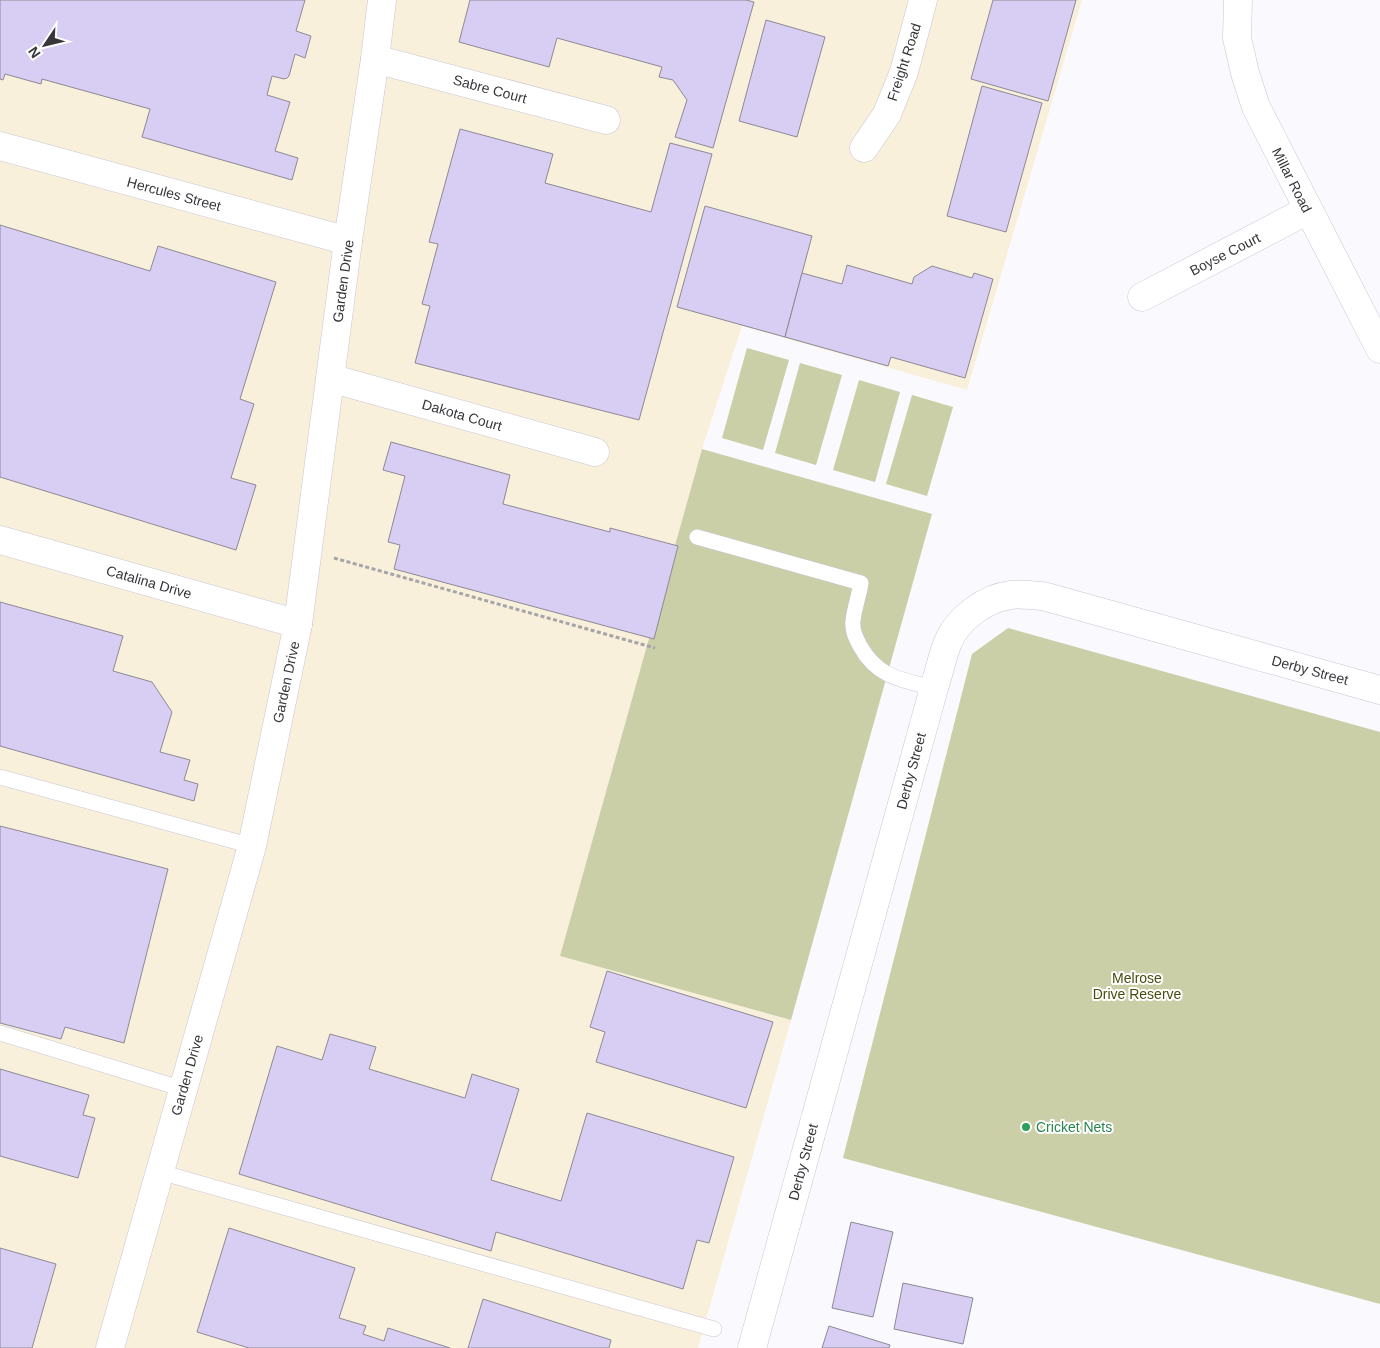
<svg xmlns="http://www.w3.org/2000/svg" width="1380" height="1348" font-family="Arial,sans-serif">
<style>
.industrial{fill:#f8f0da}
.green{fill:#cacfa8}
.building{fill:#d8cdf3;stroke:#8d8995}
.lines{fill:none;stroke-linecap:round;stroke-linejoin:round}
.service-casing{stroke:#c9c5d2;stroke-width:16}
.minor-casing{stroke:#c9c5d2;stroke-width:29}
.path{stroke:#a5a4a9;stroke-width:3;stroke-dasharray:4 2.5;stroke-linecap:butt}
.service{stroke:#fff;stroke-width:15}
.minor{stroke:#fff;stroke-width:28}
.leisure-dot{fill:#2e9e5b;stroke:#fff;stroke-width:2}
.labels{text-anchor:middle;stroke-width:4;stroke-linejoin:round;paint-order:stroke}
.street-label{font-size:14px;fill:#38363b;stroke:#fff}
.park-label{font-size:14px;fill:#494e0d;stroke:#fff}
.leisure-label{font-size:14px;fill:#27864d;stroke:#fff;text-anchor:start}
</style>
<rect width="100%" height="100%" fill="#faf9fe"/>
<!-- industrial -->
<path class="industrial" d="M0 0H1082L967 390 742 326 702 449 560 956 791 1020 698 1348H0Z"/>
<!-- green -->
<g class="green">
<path d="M747 348 789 360 763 450 722 438Z"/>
<path d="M800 363 842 375 816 465 775 453Z"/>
<path d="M859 380 900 392 875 482 833 470Z"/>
<path d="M912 395 953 407 927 496 886 484Z"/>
<path d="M702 449 932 514 791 1020 560 956Z"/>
<path d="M1008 628 1380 732V1304L843 1158 972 654Z"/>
</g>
<!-- building -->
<g class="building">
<path d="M0 0H305L296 31 311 36 305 58 295 54 289 76 287 78 284 79 272 76 267 95 290 102 275 151 298 158 292 180 142 137 150 109 42 79 41 84 5 74 3 80 0 79Z"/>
<path d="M470 0H746L754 2 713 148 675 137 687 100 673 80 659 77 662 67 557 38 549 67 459 42Z"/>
<path d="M993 0H1076L1048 101 971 79Z"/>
<path d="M766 20 825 37 797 137 739 121Z"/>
<path d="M982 86 1042 103 1006 232 947 216Z"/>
<path d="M460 129 553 154 545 183 651 212 670 143 712 154 639 420 415 363 430 306 422 304 438 244 429 242Z"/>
<path d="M705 206 812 236 785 337 677 307Z"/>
<path d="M0 225 150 271 158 246 276 282 240 399 254 404 231 478 256 485 236 550 0 477Z"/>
<path d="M847 265 912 284 914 277 932 266 972 278 974 273 993 279 965 378 891 357 888 366 785 337 802 273 842 284Z"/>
<path d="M391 442 510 475 503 504 610 532V528L678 546 654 639 394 569 400 545 388 542 405 476 383 470Z"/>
<path d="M0 602 123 636 113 671 152 682 172 712 160 752 190 760 184 780 198 784 194 801 0 746Z"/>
<path d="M0 826 168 869 124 1043 65 1027 61 1039 0 1023Z"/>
<path d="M607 971 773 1022 746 1108 596 1062 605 1032 590 1027Z"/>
<path d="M330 1034 376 1047 369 1069 465 1098 472 1074 519 1089 491 1180 561 1201 587 1113 734 1157 709 1243 697 1240 683 1289 496 1232 491 1251 239 1174 277 1046 322 1060Z"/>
<path d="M0 1069 89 1095 83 1115 95 1118 78 1178 0 1156Z"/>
<path d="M851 1222 893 1232 873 1317 832 1308Z"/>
<path d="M229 1228 355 1268 339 1318 366 1326 363 1334 384 1341 388 1328 450 1348H249L197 1332Z"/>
<path d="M0 1248 56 1264 32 1348H0Z"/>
<path d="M903 1283 973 1298 963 1344 894 1329Z"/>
<path d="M483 1299 611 1340 609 1348H468Z"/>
<path d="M829 1326 890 1345 889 1348H822Z"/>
</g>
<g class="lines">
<!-- service casing -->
<g class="service-casing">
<g id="service">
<path d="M697 537 861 583C859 596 854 609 853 621 852 631 856 638 860 646 878 678 902 680 934 688"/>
<path d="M0 777 252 846"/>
<path d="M0 1033 183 1089"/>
<path d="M160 1172 714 1329"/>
</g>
</g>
<!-- minor casing -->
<g class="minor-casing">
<g id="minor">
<path d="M1238 0 1237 38 1245 73 1256 107 1380 349"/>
<path d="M375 59 606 120"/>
<path d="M0 146 348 241"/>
<path d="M864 148 887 114 904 72 923 0"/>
<path d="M1142 297 1308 210"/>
<path d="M330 378 595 452"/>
<path d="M0 540 298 624"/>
<path d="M110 1348 252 846 298 624 348 241 375 59 382 0"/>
<path d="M752 1348 934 688C939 673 942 657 948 642 958 618 986 598 1011 595 1021 593 1033 596 1043 596L1380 690"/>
</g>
</g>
<!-- path -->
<path class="path" d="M334 558 655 648"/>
<!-- service -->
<use href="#service" class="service"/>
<!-- minor -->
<use href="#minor" class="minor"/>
</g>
<!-- markers -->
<circle class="leisure-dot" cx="1026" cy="1127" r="5"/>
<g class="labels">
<!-- street labels -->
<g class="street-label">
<text transform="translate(904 62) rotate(-72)" y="5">Freight Road</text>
<text transform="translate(490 89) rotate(15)" y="5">Sabre Court</text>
<text transform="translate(1292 180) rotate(63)" y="5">Millar Road</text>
<text transform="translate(174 194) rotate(15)" y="5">Hercules Street</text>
<text transform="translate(1225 254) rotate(-27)" y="5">Boyse Court</text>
<text transform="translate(343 281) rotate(-82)" y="5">Garden Drive</text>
<text transform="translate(462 415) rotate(16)" y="5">Dakota Court</text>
<text transform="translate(149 582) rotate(16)" y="5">Catalina Drive</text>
<text transform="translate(1310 670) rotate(15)" y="5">Derby Street</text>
<text transform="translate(286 682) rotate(-78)" y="5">Garden Drive</text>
<text transform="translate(911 771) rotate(-75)" y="5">Derby Street</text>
<text transform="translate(187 1075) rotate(-74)" y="5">Garden Drive</text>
<text transform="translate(803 1162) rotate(-75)" y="5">Derby Street</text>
</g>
<!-- park labels -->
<g class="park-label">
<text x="1137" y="983">Melrose<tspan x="1137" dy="16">Drive Reserve</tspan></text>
</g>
<!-- leisure labels -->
<g class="leisure-label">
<text x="1036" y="1132">Cricket Nets</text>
</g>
</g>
<!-- north arrow -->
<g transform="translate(45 45) rotate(235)" stroke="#ffffff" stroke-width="4" paint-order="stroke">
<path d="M0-4L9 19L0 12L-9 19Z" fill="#38363b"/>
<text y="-8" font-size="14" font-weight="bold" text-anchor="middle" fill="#38363b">N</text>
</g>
</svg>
